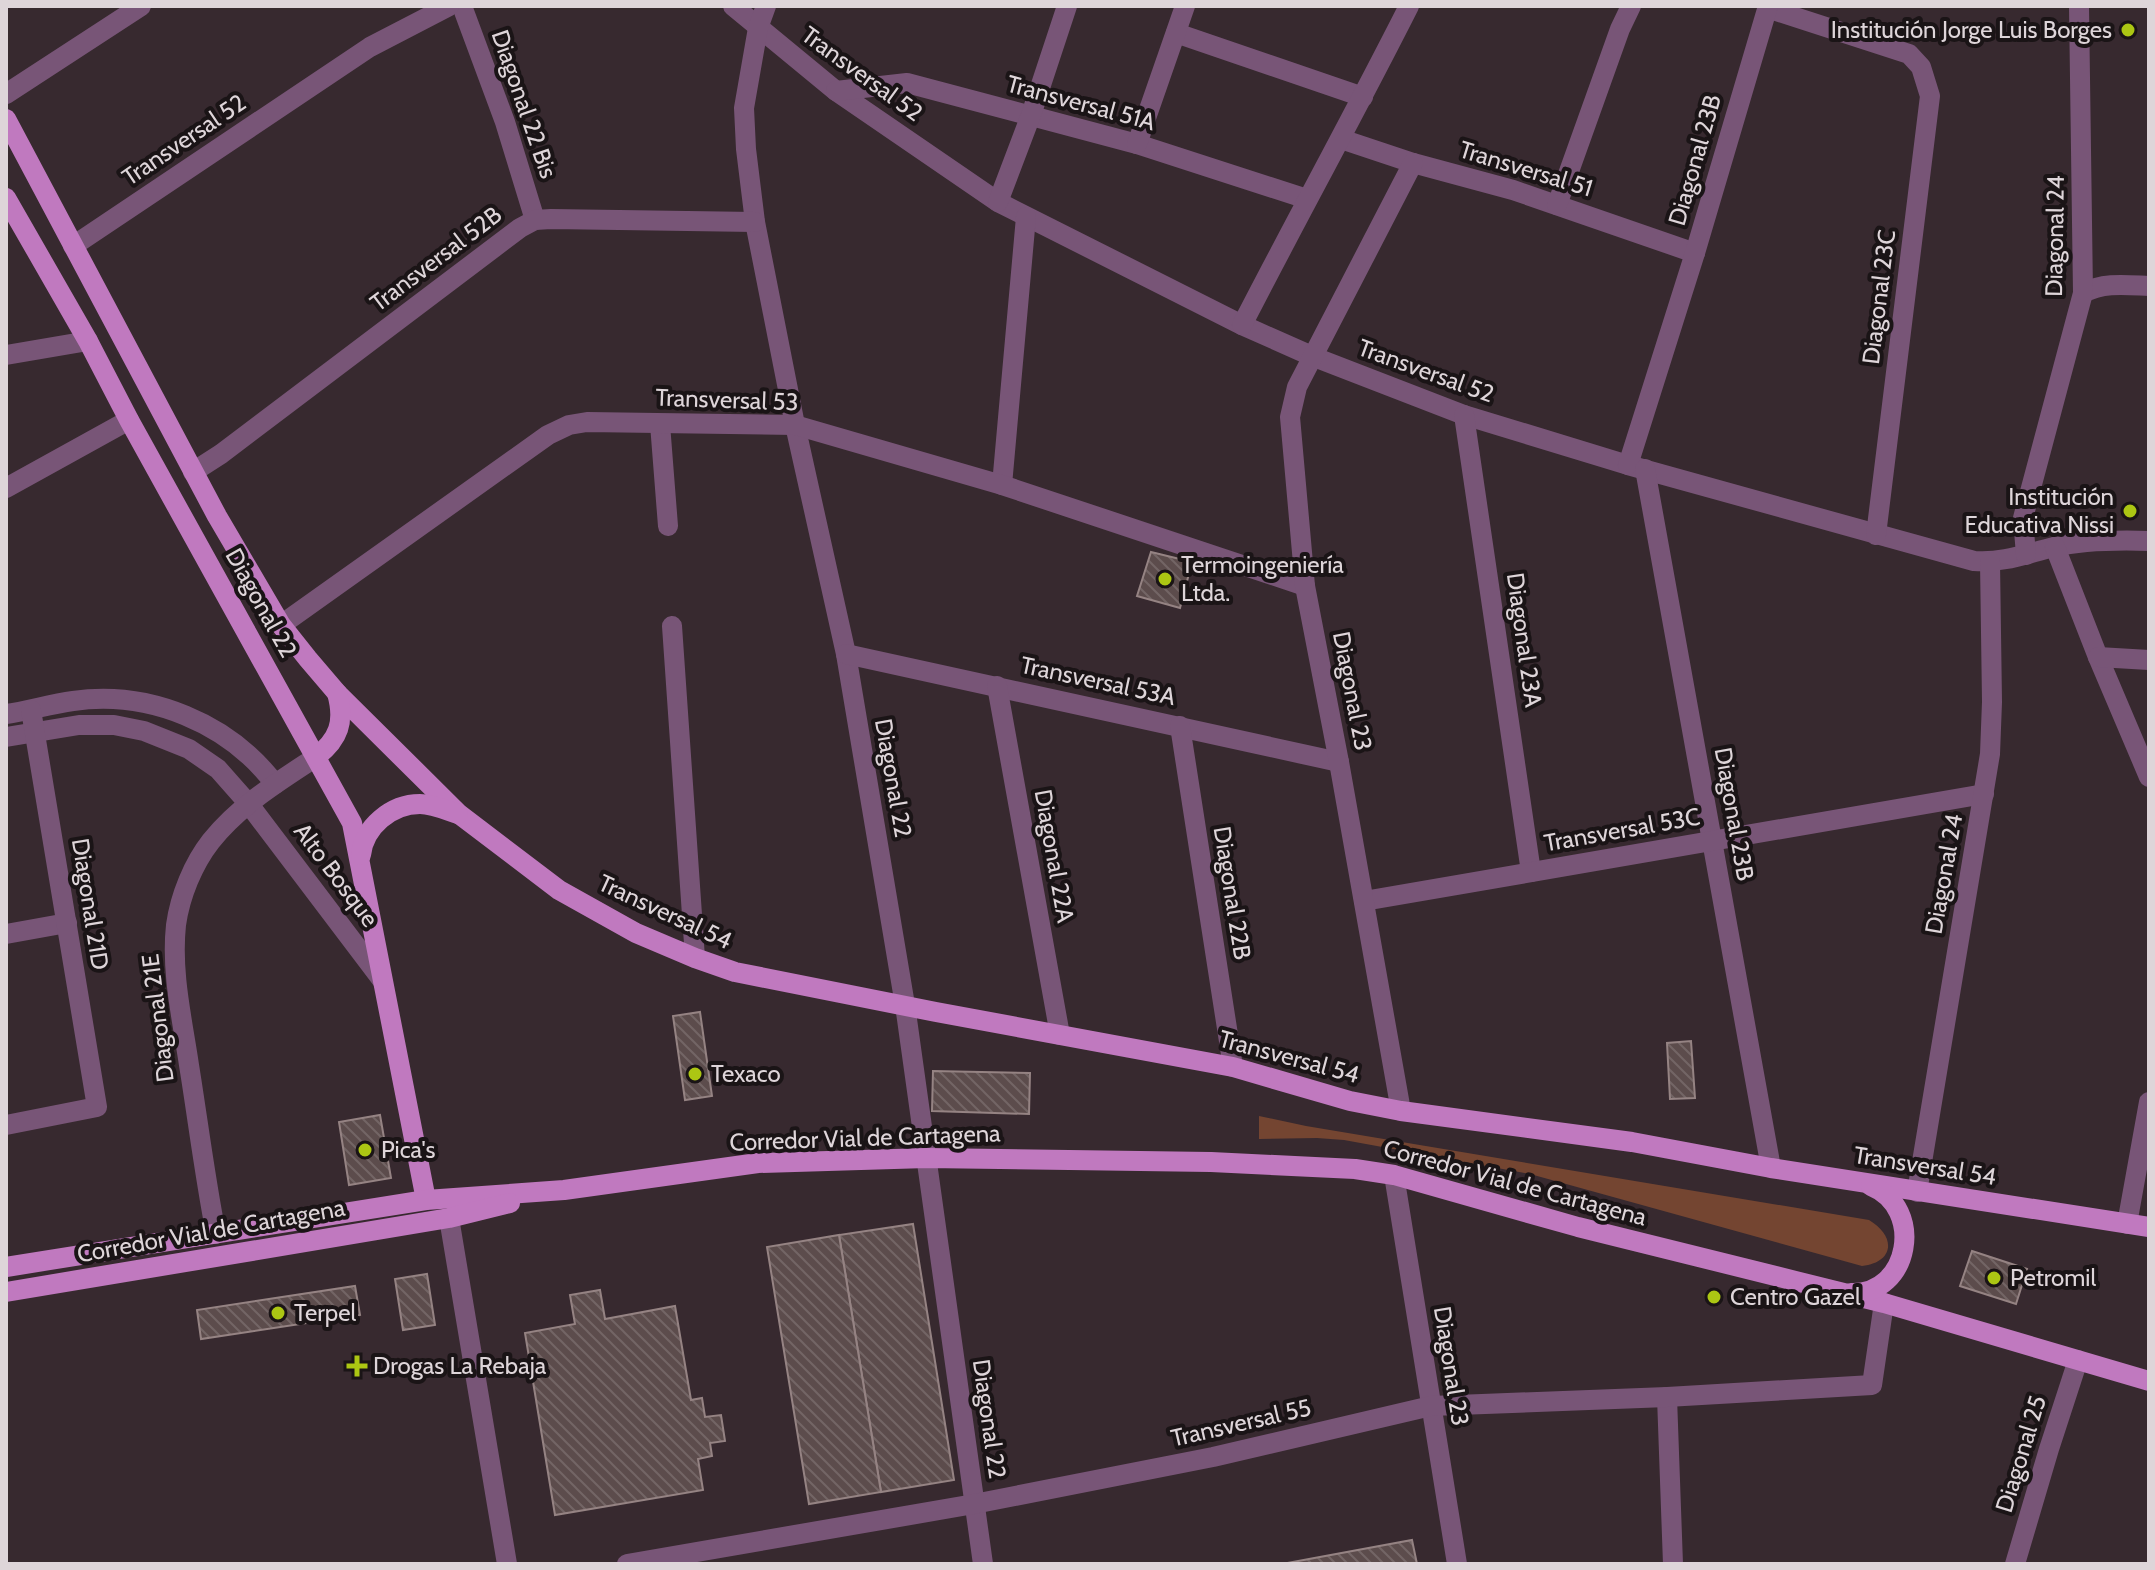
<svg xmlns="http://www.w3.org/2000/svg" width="2155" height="1570" font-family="Cabin,sans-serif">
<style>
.grass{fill:#744531}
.building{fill:url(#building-back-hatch);stroke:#958383;stroke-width:2}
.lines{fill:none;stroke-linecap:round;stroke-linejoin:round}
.minor{stroke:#785577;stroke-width:20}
.major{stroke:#c079bf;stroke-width:20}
.poi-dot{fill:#acc613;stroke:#1a1416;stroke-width:3}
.labels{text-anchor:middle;stroke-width:8;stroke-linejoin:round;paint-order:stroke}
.poi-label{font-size:24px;fill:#ded5d9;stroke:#1a1416;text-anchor:start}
.street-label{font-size:24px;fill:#ded5d9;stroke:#1a1416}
</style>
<defs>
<pattern id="building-back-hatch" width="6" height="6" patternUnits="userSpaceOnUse" patternTransform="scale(2)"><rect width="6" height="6" fill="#5c4c4c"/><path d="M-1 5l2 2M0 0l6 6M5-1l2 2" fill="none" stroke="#736565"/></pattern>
</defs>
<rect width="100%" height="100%" fill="#37292f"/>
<!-- grass -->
<path class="grass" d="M1259 1116 1306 1126 1869 1220C1896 1236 1895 1262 1862 1266L1530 1174 1344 1140 1317 1138 1259 1139Z"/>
<!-- building -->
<g class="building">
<path d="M1151 552 1192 562 1180 608 1137 596Z"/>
<path d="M700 1012 712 1096 685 1100 673 1016Z"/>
<path d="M1691 1041 1695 1098 1670 1099 1667 1043Z"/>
<path d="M933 1071 1030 1073 1029 1114 932 1111Z"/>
<path d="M380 1115 391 1178 349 1185 339 1122Z"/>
<path d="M913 1224 954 1480 881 1492 839 1235Z"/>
<path d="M839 1235 881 1492 809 1504 767 1247Z"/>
<path d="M1972 1251 2027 1269 2016 1304 1960 1286Z"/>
<path d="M427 1274 435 1325 403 1330 395 1279Z"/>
<path d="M355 1286 360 1315 201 1339 197 1310Z"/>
<path d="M600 1290 605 1319 675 1306 691 1400 702 1398 705 1417 721 1415 725 1441 710 1443 712 1456 698 1459 703 1490 555 1515 525 1333 575 1324 570 1295Z"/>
<path d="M1412 1540 1417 1564H1282Z"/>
</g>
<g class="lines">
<!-- minor -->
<g class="minor">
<path d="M462 6 505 122 535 220"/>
<path d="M733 6 836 91 998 202 1242 325 1314 357 1464 415 1628 465 1974 561C2004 563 2025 554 2054 547 2085 540 2118 540 2149 541"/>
<path d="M766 6 758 28 744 108 746 149 755 222 795 425 846 654 905 1005 983 1564"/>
<path d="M1767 8 1909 54 1921 67 1930 96 1876 535"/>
<path d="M1176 33 1363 97"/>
<path d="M836 91 907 83 1137 144 1307 199"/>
<path d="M6 94 141 6"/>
<path d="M1341 139 1413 163 1513 190 1695 253"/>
<path d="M1137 144 1185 6"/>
<path d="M998 202 1031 115 1067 6"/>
<path d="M1557 205 1620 29 1631 6"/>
<path d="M73 246 370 47 449 6"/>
<path d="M2083 293C2104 282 2126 285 2149 286"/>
<path d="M1242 325C1297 218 1355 113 1409 6"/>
<path d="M6 355 88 341"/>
<path d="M1464 415 1531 872"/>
<path d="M660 424 668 526"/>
<path d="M1628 465 1695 253 1768 6"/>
<path d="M1645 469 1771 1168"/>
<path d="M193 472 221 454 520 228 535 220 551 219 755 222"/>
<path d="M1002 485 1026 217"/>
<path d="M6 488 129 420"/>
<path d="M2055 547 2098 657 2149 777"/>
<path d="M2026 555 2023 518 2083 293 2079 6"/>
<path d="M281 625 548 435 569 425 587 422 795 425 1002 485 1305 586"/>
<path d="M672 626 695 958"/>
<path d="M846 654 1339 762"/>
<path d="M2098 657 2149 660"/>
<path d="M997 686 1060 1035"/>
<path d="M6 714C28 711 50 704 73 701 149 690 229 723 275 784"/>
<path d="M1180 726 1233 1067"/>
<path d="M6 737 79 725H114L144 731 189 749 218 769 248 803 382 980"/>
<path d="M1364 901 1984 794"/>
<path d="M6 934 67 923"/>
<path d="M1401 1111 1339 762 1305 586 1290 417 1297 387 1413 163"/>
<path d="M6 1125 97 1107 31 710"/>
<path d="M1394 1175 1457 1564"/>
<path d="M1917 1192 1990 754 1992 702 1990 562"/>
<path d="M449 1218 507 1564"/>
<path d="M2127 1224 2149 1102"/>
<path d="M216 1234C205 1178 198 1121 189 1065 182 1018 171 972 176 925 180 896 193 864 211 841 240 805 278 782 316 757"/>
<path d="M1667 1397 1673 1564"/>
<path d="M627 1564 974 1504 1213 1457 1431 1406 1667 1397 1872 1385 1884 1303"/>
<path d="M2015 1564 2049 1449 2078 1360"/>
</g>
<!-- major -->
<g class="major">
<path d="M6 119 217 516 281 625 308 659 337 693 459 814 559 890 636 933 695 958 735 972 936 1012 1233 1067 1350 1101 1401 1111 1632 1142 1771 1168 2149 1227"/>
<path d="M6 198 88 341 129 420 352 823 426 1200"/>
<path d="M316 757C339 739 345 722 337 693"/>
<path d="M361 855C364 827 391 804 420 804 432 804 446 810 458 814"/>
<path d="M6 1267 426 1200 564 1190 758 1163 927 1158 1211 1162 1355 1169 1394 1175 1578 1227 1884 1303 2149 1381"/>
<path d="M6 1292 449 1218 510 1203"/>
<path d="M1851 1293C1910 1295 1925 1208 1871 1186"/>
</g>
</g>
<!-- markers -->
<g class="poi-dot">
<circle cx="2128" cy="30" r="8"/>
<circle cx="2130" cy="511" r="8"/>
<circle cx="1165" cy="579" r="8"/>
<circle cx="695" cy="1074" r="8"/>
<circle cx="365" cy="1150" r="8"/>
<circle cx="1994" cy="1278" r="8"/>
<circle cx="1714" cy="1297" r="8"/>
<circle cx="278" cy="1313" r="8"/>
<path d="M353 1354h8v8h8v8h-8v8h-8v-8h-8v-8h8z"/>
</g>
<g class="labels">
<!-- poi labels -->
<g class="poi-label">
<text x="2112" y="38" text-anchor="end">Institución Jorge Luis Borges</text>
<text x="2114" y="505" text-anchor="end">Institución<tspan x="2114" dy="28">Educativa Nissi</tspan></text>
<text x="1181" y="573">Termoingeniería<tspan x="1181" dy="28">Ltda.</tspan></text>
<text x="711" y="1082">Texaco</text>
<text x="381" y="1158">Pica's</text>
<text x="2010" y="1286">Petromil</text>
<text x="1730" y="1305">Centro Gazel</text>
<text x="294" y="1321">Terpel</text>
<text x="373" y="1374">Drogas La Rebaja</text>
</g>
<!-- street labels -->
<g class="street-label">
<text transform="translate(862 74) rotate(36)" y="8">Transversal 52</text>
<text transform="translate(1081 103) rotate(15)" y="8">Transversal 51A</text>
<text transform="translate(524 104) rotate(71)" y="8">Diagonal 22 Bis</text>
<text transform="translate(184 140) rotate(-34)" y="8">Transversal 52</text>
<text transform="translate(1695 160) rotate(-74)" y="8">Diagonal 23B</text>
<text transform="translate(1526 169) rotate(17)" y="8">Transversal 51</text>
<text transform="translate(2055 236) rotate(-89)" y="8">Diagonal 24</text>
<text transform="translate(436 259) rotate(-37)" y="8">Transversal 52B</text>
<text transform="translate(1879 297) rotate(-83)" y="8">Diagonal 23C</text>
<text transform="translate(1426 371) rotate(20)" y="8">Transversal 52</text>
<text transform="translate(727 400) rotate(2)" y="8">Transversal 53</text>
<text transform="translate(261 603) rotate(61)" y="8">Diagonal 22</text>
<text transform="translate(1524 640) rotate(82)" y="8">Diagonal 23A</text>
<text transform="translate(1098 681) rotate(12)" y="8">Transversal 53A</text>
<text transform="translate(1352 691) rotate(79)" y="8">Diagonal 23</text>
<text transform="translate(893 778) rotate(80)" y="8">Diagonal 22</text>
<text transform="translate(1734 814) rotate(80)" y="8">Diagonal 23B</text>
<text transform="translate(1622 830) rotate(-10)" y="8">Transversal 53C</text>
<text transform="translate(1054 856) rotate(80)" y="8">Diagonal 22A</text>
<text transform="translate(1944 874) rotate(-80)" y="8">Diagonal 24</text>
<text transform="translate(336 875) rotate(53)" y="8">Alto Bosque</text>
<text transform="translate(1232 893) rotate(81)" y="8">Diagonal 22B</text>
<text transform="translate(90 904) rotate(81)" y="8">Diagonal 21D</text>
<text transform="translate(665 912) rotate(25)" y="8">Transversal 54</text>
<text transform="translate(158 1018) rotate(-97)" y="8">Diagonal 21E</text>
<text transform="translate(1289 1057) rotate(15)" y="8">Transversal 54</text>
<text transform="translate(865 1138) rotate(-2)" y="8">Corredor Vial de Cartagena</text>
<text transform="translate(1925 1166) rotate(9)" y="8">Transversal 54</text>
<text transform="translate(1515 1183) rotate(15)" y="8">Corredor Vial de Cartagena</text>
<text transform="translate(211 1231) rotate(-10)" y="8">Corredor Vial de Cartagena</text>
<text transform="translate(1451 1366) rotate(81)" y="8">Diagonal 23</text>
<text transform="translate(989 1419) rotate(82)" y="8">Diagonal 22</text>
<text transform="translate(1241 1423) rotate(-13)" y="8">Transversal 55</text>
<text transform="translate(2021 1454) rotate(-73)" y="8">Diagonal 25</text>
</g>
</g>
<!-- border -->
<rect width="2155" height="1570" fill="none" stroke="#ded5d9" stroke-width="16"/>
</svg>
